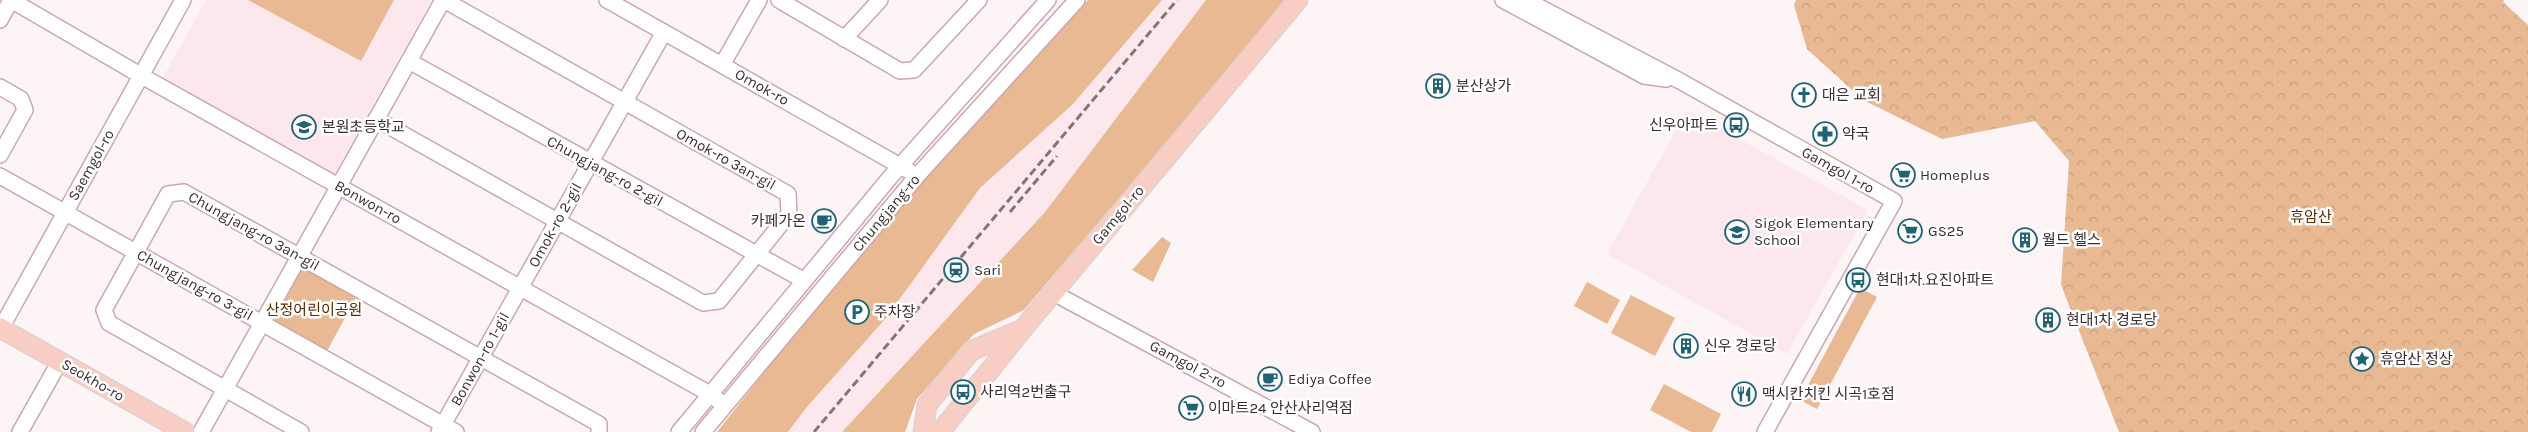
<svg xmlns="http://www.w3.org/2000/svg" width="2528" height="432" font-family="Karla,'Noto Sans KR',sans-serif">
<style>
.built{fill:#fce8ec}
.green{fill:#e8b992}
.forest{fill:url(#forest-crowns)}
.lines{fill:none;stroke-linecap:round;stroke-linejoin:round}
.minor-casing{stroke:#cba7af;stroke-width:18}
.major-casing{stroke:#d4d1d1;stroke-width:21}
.minor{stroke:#fff;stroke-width:15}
.major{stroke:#f8cdc4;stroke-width:19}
.rail{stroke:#827578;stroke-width:3;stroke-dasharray:8 4;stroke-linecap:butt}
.labels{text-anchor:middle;stroke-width:5;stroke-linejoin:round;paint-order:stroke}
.poi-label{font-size:15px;fill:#3b2c30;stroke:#fff;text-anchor:start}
.street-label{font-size:15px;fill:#3b2c30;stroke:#fff}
.park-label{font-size:15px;fill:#562d00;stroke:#fff}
</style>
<defs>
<pattern id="forest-crowns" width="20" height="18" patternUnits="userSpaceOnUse" patternTransform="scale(1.25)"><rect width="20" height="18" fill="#e8b992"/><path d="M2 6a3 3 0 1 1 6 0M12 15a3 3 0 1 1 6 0" fill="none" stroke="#c89f7e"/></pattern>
</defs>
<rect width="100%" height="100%" fill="#fdf4f6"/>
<!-- built -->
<g class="built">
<path d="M206 0H431L334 175 162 79Z"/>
<path d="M1162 0H1206L1045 212 842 432H788L806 408 886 318 980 188 1073 104Z"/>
<path d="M1687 110 1868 210 1787 354 1607 254Z"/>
</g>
<!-- green -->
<g class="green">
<path d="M248 0H394L361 61Z"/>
<path d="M1088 0H1162L1073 104 980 188 886 318 806 408 788 432H717L878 228Z"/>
<path d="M1206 0H1284L1223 76 1024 310 974 334 917 399 905 432H842L1045 212Z"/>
<path d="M1162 237 1171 243 1153 282 1132 270Z"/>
<path d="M307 267 358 294 327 351 277 324 275 319 302 269Z"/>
<path d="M1587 282 1620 300 1607 324 1574 306Z"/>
<path d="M1860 288 1877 297 1817 409 1800 400Z"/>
<path d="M1631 295 1675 318 1655 356 1611 333Z"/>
<path d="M1664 384 1721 414 1712 432H1691L1650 410Z"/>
</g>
<!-- forest -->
<path class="forest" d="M1796 0H2504L2503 2 2528 25V432H2119L2061 285 2069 161 2035 121 1942 139 1863 100 1807 49 1794 5Z"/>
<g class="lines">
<!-- minor casing -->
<g class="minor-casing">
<g id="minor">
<path d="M11 0 140 75 710 394 724 405"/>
<path d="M607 0 909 171"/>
<path d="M779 0 900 71 914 70 979 0"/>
<path d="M1503 0 1644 76 1666 79"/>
<path d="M1526 0 1680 81 1894 201 1765 432"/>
<path d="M0 20 11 0"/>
<path d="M844 39 880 0"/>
<path d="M409 61 803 280"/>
<path d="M722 65 759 0"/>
<path d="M0 87 21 99 25 110 0 155"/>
<path d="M376 119 703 303 719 301 789 214 788 194 444 0"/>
<path d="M0 176 456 432"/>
<path d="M1063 298 1312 432"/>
<path d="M0 330 183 0"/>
<path d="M20 432 60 361"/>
<path d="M201 432 443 0"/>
<path d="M301 432 109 323 104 310 168 194 184 192 599 424V432"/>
<path d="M439 432 664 32"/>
<path d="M679 432 892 175 1048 0"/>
<path d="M703 432 917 176 1077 0"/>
</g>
</g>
<!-- major casing -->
<g class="major-casing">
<g id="major">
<path d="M0 328 185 432"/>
<path d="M923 432 927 405 971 351 1018 331"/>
<path d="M940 432 1022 330 1298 0"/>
</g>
</g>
<!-- minor -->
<use href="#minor" class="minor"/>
<!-- major -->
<use href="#major" class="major"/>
<!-- rail -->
<g class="rail">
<path d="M1010 212 1057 156"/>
<path d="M814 432 1177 0"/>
</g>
</g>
<!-- icons -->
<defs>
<g id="building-ring" transform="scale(1.25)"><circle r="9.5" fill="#fff" stroke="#206376" stroke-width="1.5"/><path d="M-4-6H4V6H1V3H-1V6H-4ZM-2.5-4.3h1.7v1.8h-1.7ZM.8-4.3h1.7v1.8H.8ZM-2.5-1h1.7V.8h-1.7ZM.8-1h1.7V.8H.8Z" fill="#206376"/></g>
<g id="church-ring" transform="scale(1.25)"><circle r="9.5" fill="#fff" stroke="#206376" stroke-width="1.5"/><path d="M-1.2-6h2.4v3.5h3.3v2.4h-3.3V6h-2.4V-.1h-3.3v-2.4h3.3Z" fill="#206376"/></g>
<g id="bus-ring" transform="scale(1.25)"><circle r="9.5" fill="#fff" stroke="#206376" stroke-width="1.5"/><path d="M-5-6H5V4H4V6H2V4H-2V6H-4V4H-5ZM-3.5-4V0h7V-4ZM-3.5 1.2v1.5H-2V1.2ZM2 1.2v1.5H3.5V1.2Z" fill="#206376"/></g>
<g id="school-ring" transform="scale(1.25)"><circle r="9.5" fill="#fff" stroke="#206376" stroke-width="1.5"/><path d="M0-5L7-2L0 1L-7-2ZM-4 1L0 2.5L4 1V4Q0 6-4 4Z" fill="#206376"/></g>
<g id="pharmacy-ring" transform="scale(1.25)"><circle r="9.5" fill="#fff" stroke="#206376" stroke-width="1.5"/><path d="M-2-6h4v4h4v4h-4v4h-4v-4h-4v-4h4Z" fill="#206376"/></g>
<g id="supermarket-ring" transform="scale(1.25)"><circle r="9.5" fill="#fff" stroke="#206376" stroke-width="1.5"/><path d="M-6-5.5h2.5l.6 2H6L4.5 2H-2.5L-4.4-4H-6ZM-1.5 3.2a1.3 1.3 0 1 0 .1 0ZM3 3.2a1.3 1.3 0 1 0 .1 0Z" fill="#206376"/></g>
<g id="cafe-ring" transform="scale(1.25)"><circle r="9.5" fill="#fff" stroke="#206376" stroke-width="1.5"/><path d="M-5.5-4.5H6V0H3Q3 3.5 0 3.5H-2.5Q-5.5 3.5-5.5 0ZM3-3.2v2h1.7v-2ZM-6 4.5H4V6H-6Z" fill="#206376"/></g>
<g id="station-ring" transform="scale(1.25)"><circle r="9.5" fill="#fff" stroke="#206376" stroke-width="1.5"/><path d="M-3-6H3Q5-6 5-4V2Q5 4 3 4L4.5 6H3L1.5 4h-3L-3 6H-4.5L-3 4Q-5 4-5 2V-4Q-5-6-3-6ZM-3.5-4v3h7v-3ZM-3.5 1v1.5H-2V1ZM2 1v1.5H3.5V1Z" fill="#206376"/></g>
<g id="parking-ring" transform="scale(1.25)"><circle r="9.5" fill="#fff" stroke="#206376" stroke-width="1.5"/><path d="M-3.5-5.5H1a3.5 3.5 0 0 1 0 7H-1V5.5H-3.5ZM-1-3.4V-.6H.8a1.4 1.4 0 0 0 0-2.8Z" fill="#206376"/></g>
<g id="sight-ring" transform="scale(1.25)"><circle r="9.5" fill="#fff" stroke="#206376" stroke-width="1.5"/><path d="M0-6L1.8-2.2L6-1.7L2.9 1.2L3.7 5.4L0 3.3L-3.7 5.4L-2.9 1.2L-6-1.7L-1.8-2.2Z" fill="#206376"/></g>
<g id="restaurant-ring" transform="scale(1.25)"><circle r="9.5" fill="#fff" stroke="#206376" stroke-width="1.5"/><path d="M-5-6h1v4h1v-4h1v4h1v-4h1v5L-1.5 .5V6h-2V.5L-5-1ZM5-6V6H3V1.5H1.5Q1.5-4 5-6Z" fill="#206376"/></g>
</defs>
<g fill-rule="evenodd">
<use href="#building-ring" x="1438" y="86"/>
<use href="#church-ring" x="1804" y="95"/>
<use href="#bus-ring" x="1736" y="125"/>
<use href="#school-ring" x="304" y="127"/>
<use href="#pharmacy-ring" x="1825" y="134"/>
<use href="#supermarket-ring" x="1903" y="175"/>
<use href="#cafe-ring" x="824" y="221"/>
<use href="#supermarket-ring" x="1910" y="231"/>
<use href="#school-ring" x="1737" y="232"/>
<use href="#building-ring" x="2025" y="240"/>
<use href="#station-ring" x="956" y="270"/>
<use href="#bus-ring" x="1858" y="280"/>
<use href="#parking-ring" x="857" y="312"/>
<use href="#building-ring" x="2048" y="320"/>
<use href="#building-ring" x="1686" y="346"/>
<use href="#sight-ring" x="2362" y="359"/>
<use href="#cafe-ring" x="1270" y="379"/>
<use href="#bus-ring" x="963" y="392"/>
<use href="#restaurant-ring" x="1744" y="394"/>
<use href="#supermarket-ring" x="1191" y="408"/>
</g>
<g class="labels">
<!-- poi labels -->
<g class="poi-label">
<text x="1456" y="91">분산상가</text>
<text x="1822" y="100">대은 교회</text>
<text x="1718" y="130" text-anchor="end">신우아파트</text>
<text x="322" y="132">본원초등학교</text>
<text x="1842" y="139">약국</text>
<text x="1920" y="180">Homeplus</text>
<text x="806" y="226" text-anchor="end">카페가온</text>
<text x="1754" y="228">Sigok Elementary<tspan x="1754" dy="17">School</tspan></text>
<text x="1928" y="236">GS25</text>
<text x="2042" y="245">월드 헬스</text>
<text x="974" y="275">Sari</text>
<text x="1876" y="285">현대1차.요진아파트</text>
<text x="874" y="317">주차장</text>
<text x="2066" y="325">현대1차 경로당</text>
<text x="1704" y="351">신우 경로당</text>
<text x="2380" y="364">휴암산 정상</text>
<text x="1288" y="384">Ediya Coffee</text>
<text x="980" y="397">사리역2번출구</text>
<text x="1762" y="399">맥시칸치킨 시곡1호점</text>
<text x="1208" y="413">이마트24 안산사리역점</text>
</g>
<!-- street labels -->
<g class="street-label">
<text transform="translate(762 87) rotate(29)" y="5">Omok-ro</text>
<text transform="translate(726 159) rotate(29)" y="5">Omok-ro 3an-gil</text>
<text transform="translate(91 165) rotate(-61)" y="5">Saemgol-ro</text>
<text transform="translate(1838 170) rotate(29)" y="5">Gamgol 1-ro</text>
<text transform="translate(605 171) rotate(29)" y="5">Chungjang-ro 2-gil</text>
<text transform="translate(368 202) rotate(29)" y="5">Bonwon-ro</text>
<text transform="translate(886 213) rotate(-50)" y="5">Chungjang-ro</text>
<text transform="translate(1118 215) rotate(-50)" y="5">Gamgol-ro</text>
<text transform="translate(555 225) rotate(-61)" y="5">Omok-ro 2-gil</text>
<text transform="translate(254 231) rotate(29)" y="5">Chungjang-ro 3an-gil</text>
<text transform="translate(195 285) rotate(29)" y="5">Chungjang-ro 3-gil</text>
<text transform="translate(480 359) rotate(-61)" y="5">Bonwon-ro 1-gil</text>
<text transform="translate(1188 364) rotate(28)" y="5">Gamgol 2-ro</text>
<text transform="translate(93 380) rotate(30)" y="5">Seokho-ro</text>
</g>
<!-- park labels -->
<g class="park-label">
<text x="2311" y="222">휴암산</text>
<text x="314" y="315">산정어린이공원</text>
</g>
</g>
</svg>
